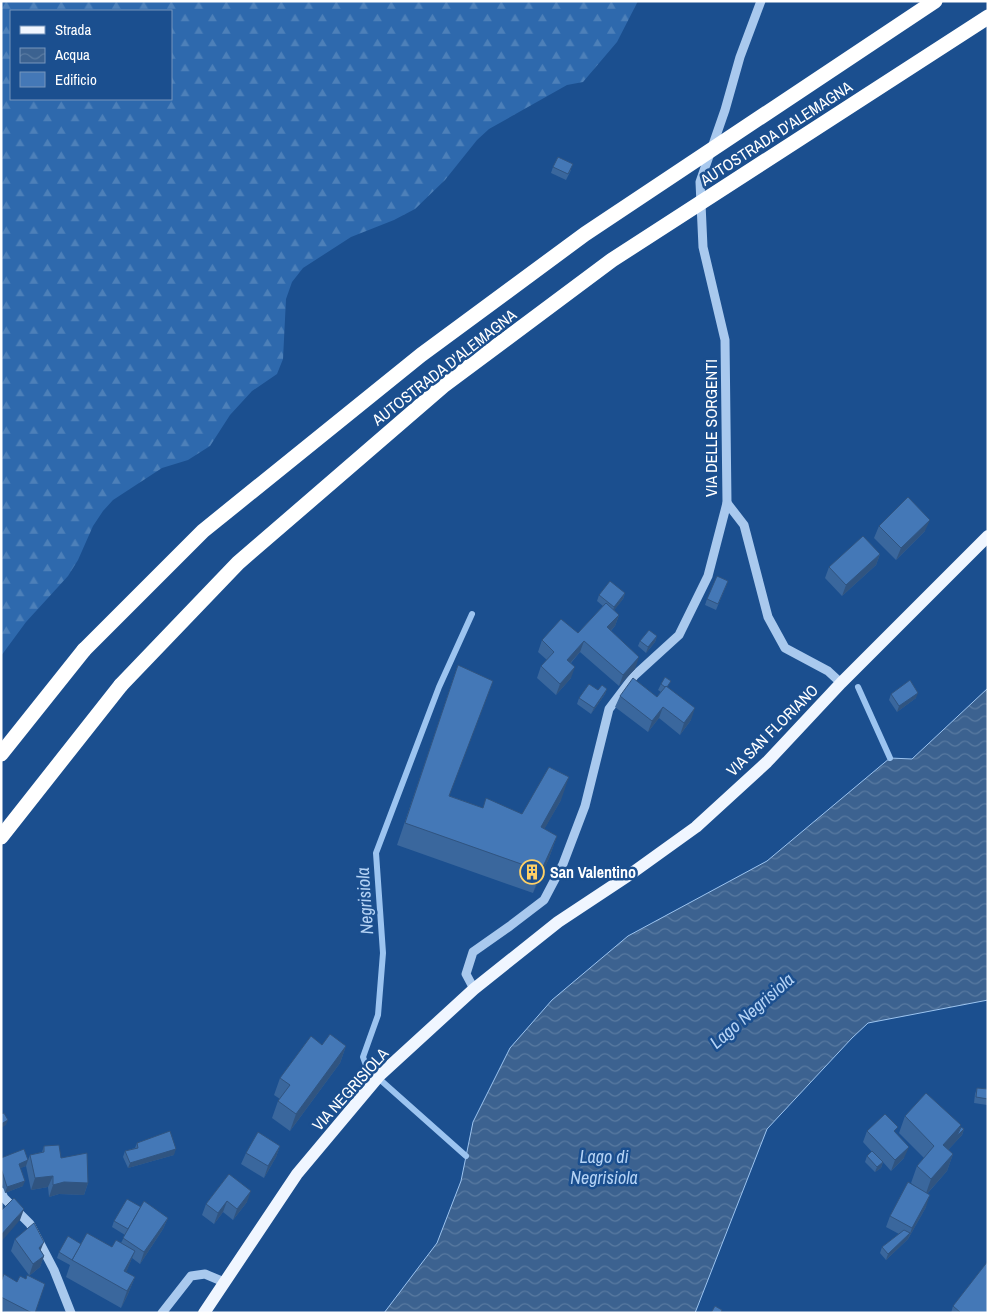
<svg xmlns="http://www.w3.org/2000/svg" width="989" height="1314" font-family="'Archivo Narrow',sans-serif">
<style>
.forest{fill:url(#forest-firs);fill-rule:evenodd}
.water{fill:url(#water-waves);stroke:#9cc4f0}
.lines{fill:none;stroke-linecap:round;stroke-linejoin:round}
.stream{stroke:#9cc4f0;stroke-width:6}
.minor{stroke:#a9c9ee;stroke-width:9}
.major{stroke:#f0f6ff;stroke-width:12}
.highway{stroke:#fff;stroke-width:15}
.highway-bridge{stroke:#fff;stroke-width:15}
.wall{fill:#3a679d}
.shaded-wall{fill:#305480}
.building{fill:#4478b7;stroke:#305480}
.labels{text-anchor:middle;stroke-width:5;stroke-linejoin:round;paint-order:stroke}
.street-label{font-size:16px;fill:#fff;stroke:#1b4f8f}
.poi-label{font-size:16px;font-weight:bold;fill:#fff;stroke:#1b4f8f;text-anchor:start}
.water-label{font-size:18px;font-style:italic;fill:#b5d3f5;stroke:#1b4f8f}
</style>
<defs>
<pattern id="forest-firs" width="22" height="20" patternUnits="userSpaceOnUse" patternTransform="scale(1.25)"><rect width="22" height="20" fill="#2e69ad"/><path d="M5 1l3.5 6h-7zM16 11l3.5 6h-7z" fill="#4d80b9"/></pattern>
<pattern id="water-waves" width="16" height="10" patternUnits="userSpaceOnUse" patternTransform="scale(1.25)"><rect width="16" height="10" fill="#3c6290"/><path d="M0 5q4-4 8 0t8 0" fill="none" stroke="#597aa1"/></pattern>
</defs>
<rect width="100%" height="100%" fill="#1b4f8f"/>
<!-- forest -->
<path class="forest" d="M1 1H638L617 42 583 82 567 85 489 129 477 140 445 180 415 209 394 220 351 237 303 268 292 282 286 299 283 359 277 374 252 391 230 415 210 446 188 460 162 468 113 500 103 511 93 526 78 560 68 576 26 622 1 656ZM11 11H171V99H11Z"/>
<!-- water -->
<path class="water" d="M988 688V1000L868 1023 852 1038 767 1129 695 1313H384L437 1243 461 1181 473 1122 510 1048 552 1000 628 936 767 861 890 758 912 759Z"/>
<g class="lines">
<!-- stream -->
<g class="stream">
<path d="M858 687 890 758"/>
<path d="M466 1156 367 1068 363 1057 378 1015 383 953 376 853 439 687 472 614"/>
</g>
<!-- minor -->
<g class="minor">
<path d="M727 503 744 525 768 617 785 648 828 671 841 683"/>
<path d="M474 989 466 974 473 952 510 926 544 900 563 864 585 806 609 709 634 676 679 635 708 576 727 503 725 340 703 247 700 182 725 110 740 57 761 1"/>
<path d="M1 1192 4 1198 30 1224 54 1270 71 1313"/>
<path d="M162 1313 191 1276 205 1274 224 1282"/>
</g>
<!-- major -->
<path class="major" d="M204 1313 297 1174 380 1075 474 989 558 922 632 873 696 827 767 762 841 683 988 536"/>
<!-- highway -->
<g class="highway">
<path d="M1 754 84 650"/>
<path d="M1 837 121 685"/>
</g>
<!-- highway-bridge -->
<g class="highway-bridge">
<path d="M84 650 203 531 421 355 585 234 935 1"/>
<path d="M121 685 238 563 443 386 612 260 988 17"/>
</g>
</g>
<!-- wall -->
<g class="wall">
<path d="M553 167 571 170 566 180 551 173Z"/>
<path d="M879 526 925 531 896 560 874 538Z"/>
<path d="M880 554 876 565 842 596 825 578 829 567Z"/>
<path d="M728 581 716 610 705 605 707 599Z"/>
<path d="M625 593 623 599 614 610 619 615 615 626 611 631 635 669 619 686 580 652 571 663V678L556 695 537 678 541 666 547 660 538 652 542 640 578 633 603 606 597 601 599 595Z"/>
<path d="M657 636 655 642 646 653 638 646 640 641Z"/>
<path d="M458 665 450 796 483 808 522 814 561 800 544 829 557 836 549 858 533 893 397 845Z"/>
<path d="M661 684 668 688 691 720 680 735 659 718 648 732 615 707 620 696 657 697 661 692 658 690Z"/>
<path d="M607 689 605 694 591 714 577 704 579 698 598 690Z"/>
<path d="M891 694 916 698 897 712 889 700Z"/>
<path d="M322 1045 346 1046 340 1063 290 1131 272 1118 278 1101 280 1099 274 1095 280 1078Z"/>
<path d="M977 1088 988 1089V1102L987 1105 974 1103 975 1094Z"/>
<path d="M905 1116 961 1127 964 1129 962 1135 948 1150 953 1154 947 1171 927 1194 926 1207 908 1239 886 1260 880 1253 882 1247 899 1234 886 1227 890 1216 915 1186 911 1183 917 1166 924 1158 899 1133Z"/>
<path d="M867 1131 896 1134 904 1158 891 1171 883 1162 881 1168 875 1172 865 1162 867 1156 872 1152 863 1142Z"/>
<path d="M137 1143 174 1155 128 1168 123 1157 125 1151 135 1148Z"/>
<path d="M44 1146 61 1158 88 1183 84 1195 59 1194 49 1197 48 1187 31 1190 26 1166 20 1168 23 1186 5 1193 1 1181V1158L28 1160 30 1155 42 1152Z"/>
<path d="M280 1146 276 1157 264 1178 241 1164 246 1153Z"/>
<path d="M229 1174 247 1202 233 1220 223 1212 214 1224 202 1215 206 1204Z"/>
<path d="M141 1207 168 1218 163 1229 140 1264 132 1258 126 1272 135 1277 128 1294 121 1308 66 1277 70 1265 57 1258 59 1252 81 1244 112 1247 121 1243 125 1235 112 1227 114 1221Z"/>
<path d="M15 1239 41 1251 44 1256 40 1267 29 1276 35 1313H6L1 1310V1282H17L26 1279 29 1275 11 1251Z"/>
<path d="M953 1306 988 1313H951Z"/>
</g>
<!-- shaded-wall -->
<g class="shaded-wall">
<path d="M930 520 925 531 896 560 901 548Z"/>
<path d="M880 554 876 565 842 596 846 585Z"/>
<path d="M625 593 623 599 612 613 614 607Z"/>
<path d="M619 615 615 626 603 639 607 627Z"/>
<path d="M657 636 655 642 646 653 648 647Z"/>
<path d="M584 641 580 652 563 671 567 660Z"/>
<path d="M639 657 635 669 619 686 623 675Z"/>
<path d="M575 667 571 678 556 695 560 684Z"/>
<path d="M607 689 605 694 591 714 594 708Z"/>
<path d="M918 693 916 698 897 712 899 706Z"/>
<path d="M663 707 659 718 648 732 652 721Z"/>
<path d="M695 708 691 720 680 735 684 723Z"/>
<path d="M569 777 561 800 533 849 541 827Z"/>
<path d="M557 836 549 858 533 893 541 871Z"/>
<path d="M346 1046 340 1063 290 1131 296 1114Z"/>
<path d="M8 1120 6 1125 1 1128V1124Z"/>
<path d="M961 1125 957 1136 964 1129 962 1135 937 1162 943 1145Z"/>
<path d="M280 1146 276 1157 264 1178 268 1166Z"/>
<path d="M909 1147 904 1158 891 1171 895 1160Z"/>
<path d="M176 1149 174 1155 128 1168 130 1163Z"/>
<path d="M953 1154 947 1171 925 1196 931 1179Z"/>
<path d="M28 1160 26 1166 16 1170 19 1164Z"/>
<path d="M883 1162 881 1168 875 1172 877 1167Z"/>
<path d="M53 1176 48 1187 31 1190 35 1178Z"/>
<path d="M25 1181 23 1186 5 1193 7 1187Z"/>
<path d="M64 1182 88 1183 84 1195 59 1194 49 1197 53 1185Z"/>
<path d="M251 1191 247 1202 233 1220 237 1209Z"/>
<path d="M930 1195 926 1207 908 1239 912 1228Z"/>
<path d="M227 1201 223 1212 214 1224 218 1213Z"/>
<path d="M24 1209 20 1220 1 1242V1235Z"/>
<path d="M168 1218 163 1229 140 1264 144 1252Z"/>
<path d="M910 1233 908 1239 886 1260 888 1254Z"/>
<path d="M44 1242 39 1254V1248Z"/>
<path d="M135 1251 128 1268 118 1288 124 1271Z"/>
<path d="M44 1256 40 1267 29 1276 33 1264Z"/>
<path d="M135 1277 128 1294 121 1308 127 1291Z"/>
</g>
<!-- building -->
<g class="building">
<path d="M558 157 573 164 568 174 553 167Z"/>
<path d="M908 497 930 520 901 548 879 526Z"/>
<path d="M863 536 880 554 846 585 829 567Z"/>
<path d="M717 576 728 581 718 604 707 599Z"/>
<path d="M610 581 625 593 614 607 599 595Z"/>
<path d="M606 603 619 615 607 627 639 657 623 675 584 641 567 660 575 667 560 684 541 666 554 652 542 640 561 619 578 633Z"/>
<path d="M649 630 657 636 648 647 640 641Z"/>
<path d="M458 665 493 681 449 796 483 808 486 798 522 814 549 767 569 777 541 827 557 836 541 871 405 823Z"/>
<path d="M665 677 671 681 667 687 666 686 665 687 661 684Z"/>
<path d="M633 678 657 697 666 686 695 708 684 723 663 707 652 721 620 696Z"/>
<path d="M910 680 918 693 899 706 891 694Z"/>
<path d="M589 684 598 690 602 685 607 689 594 708 579 698Z"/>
<path d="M330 1034 346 1046 296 1114 278 1101 290 1085 280 1078 311 1036 322 1045Z"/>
<path d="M977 1088 988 1089V1099L976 1097Z"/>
<path d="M926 1093 961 1125 943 1145 953 1154 931 1179 917 1166 934 1146 905 1116Z"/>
<path d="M4 1113 8 1120 1 1124V1114Z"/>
<path d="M885 1114 898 1127 894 1131 909 1147 895 1160 867 1131Z"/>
<path d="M961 1127 964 1129 957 1136Z"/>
<path d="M170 1131 176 1149 130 1163 125 1151 138 1148 137 1143Z"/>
<path d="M258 1132 280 1146 268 1166 246 1153Z"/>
<path d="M59 1145 61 1158 87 1153 88 1183 64 1182 53 1185V1176L35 1178 30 1155 44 1152V1146Z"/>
<path d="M24 1149 28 1160 19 1164 25 1181 7 1187 1 1168V1158Z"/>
<path d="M872 1151 883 1162 877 1167 867 1156Z"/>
<path d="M229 1174 251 1191 237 1209 227 1201 218 1213 206 1204Z"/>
<path d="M908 1182 930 1195 912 1228 890 1216Z"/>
<path d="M14 1198 24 1209 1 1235V1211Z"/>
<path d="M127 1199 141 1207 128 1229 114 1221Z"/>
<path d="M144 1201 168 1218 144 1252 123 1238Z"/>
<path d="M34 1223 44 1242 39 1248 44 1256 33 1264 15 1239Z"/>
<path d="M904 1230 910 1233 888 1254 882 1247Z"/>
<path d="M87 1233 112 1247 116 1240 135 1251 124 1271 135 1277 127 1291 72 1260Z"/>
<path d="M68 1236 81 1244 72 1260 59 1252Z"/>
<path d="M988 1261V1313H961L953 1306Z"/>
<path d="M4 1274 17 1282 20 1276 26 1279 27 1275 45 1284 35 1313H32L1 1297V1282Z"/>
<path d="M715 1306 722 1310 721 1313H711Z"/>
</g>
<!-- icons -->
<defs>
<g id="building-ring" transform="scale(1.25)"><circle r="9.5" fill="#1b4f8f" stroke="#ffd166" stroke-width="1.5"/><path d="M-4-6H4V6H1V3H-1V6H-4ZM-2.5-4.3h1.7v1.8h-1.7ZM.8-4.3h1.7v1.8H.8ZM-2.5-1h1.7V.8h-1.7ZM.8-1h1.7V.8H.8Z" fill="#ffd166"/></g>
</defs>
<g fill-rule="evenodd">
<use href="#building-ring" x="532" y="872"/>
</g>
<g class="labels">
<!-- street labels -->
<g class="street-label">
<text transform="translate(776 133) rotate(-33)" y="6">AUTOSTRADA D'ALEMAGNA</text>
<text transform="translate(444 367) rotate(-38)" y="6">AUTOSTRADA D'ALEMAGNA</text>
<text transform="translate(711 428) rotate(-90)" y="6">VIA DELLE SORGENTI</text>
<text transform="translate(772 730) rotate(-45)" y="6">VIA SAN FLORIANO</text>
<text transform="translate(350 1089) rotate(-48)" y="6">VIA NEGRISIOLA</text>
</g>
<!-- poi labels -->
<g class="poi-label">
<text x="550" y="878">San Valentino</text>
</g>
<!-- water labels -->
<g class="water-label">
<text transform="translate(365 901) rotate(-94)" y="6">Negrisiola</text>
<text transform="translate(752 1011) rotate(-41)" y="6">Lago Negrisiola</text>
<text x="604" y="1163">Lago di<tspan x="604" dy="21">Negrisiola</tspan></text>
</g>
</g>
<!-- border -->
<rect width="989" height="1314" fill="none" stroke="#ffffff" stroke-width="5"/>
<!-- legend -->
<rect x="10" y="10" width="162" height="90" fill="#1b4f8f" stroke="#7695bc"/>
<rect x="20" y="26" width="25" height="8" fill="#f0f6ff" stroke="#7695bc"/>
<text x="55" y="35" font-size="15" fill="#ffffff">Strada</text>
<rect x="20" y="48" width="25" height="15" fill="url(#water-waves)" stroke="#7695bc"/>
<text x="55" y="60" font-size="15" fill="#ffffff">Acqua</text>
<rect x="20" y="72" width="25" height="15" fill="#4478b7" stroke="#7695bc"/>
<text x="55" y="85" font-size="15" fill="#ffffff">Edificio</text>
</svg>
